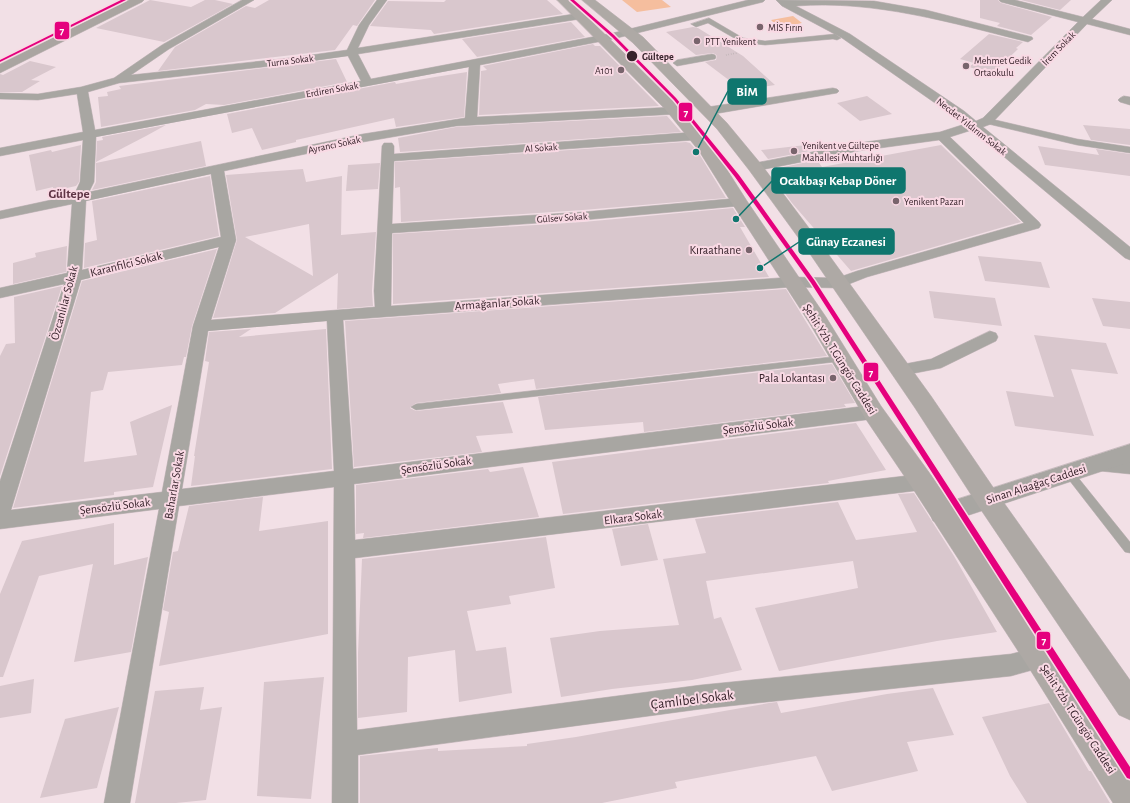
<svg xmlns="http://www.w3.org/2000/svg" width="1130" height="803" font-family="'Alegreya Sans',sans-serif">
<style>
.green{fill:#f5be9e}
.building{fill:#d9c7cd;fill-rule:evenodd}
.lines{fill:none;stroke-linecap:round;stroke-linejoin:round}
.service-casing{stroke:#cbbcc1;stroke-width:1}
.pedestrian-casing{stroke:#cbbcc1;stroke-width:1}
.minor-casing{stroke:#cbbcc1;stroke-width:1}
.tertiary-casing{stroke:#cbbcc1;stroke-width:1}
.secondary-casing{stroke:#cbbcc1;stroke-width:1}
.primary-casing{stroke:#cbbcc1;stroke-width:1}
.path{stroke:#b1aaaa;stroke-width:1.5;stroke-dasharray:0.5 2;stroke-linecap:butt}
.service{fill:#a8a6a2;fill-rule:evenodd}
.pedestrian{fill:#a8a6a2;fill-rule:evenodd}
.minor{fill:#a8a6a2;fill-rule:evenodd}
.tertiary{fill:#a8a6a2;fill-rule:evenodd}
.secondary{fill:#aaa5a1;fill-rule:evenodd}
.primary{fill:#aea9a5;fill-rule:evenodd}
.tram-1-casing{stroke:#f9d9e4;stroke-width:3}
.tram-1{fill:#e5007d;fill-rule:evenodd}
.poi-dot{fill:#78646c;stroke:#f9d9e4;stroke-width:1.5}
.stop-dot{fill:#36222a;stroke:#f9d9e4;stroke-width:1.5}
.labels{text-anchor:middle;stroke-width:4;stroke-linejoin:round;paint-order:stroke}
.far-poi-label{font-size:10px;fill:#36222a;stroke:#f9d9e4;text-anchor:start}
.far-street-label{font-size:10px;fill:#36222a;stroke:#f9d9e4}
.far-stop-label{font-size:10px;font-weight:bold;fill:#36222a;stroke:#f9d9e4;text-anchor:start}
.poi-label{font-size:12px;fill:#36222a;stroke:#f9d9e4;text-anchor:end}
.street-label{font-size:12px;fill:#36222a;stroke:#f9d9e4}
.far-district-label{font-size:13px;font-weight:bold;fill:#5f3445;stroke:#f9d9e4}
.near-street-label{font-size:14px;fill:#36222a;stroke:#f9d9e4}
.leader{fill:none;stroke:#0f766e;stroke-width:1.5}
.callout-dot{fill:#0f766e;stroke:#f9d9e4;stroke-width:1.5}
.callout{fill:#0f766e;stroke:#0f766e;stroke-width:1.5}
.callout-label{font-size:13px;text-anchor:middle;font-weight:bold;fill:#fff}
.line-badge{stroke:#f9d9e4;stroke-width:1.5}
.badge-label{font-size:11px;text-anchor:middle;font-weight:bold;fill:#fff}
</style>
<rect width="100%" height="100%" fill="#f2e0e6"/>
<!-- green -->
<g class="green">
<path d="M622 0H662L671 7 637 12Z"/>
<path d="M793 16 802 23 779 28 771 20Z"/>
</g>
<!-- building -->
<g class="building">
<path d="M150 0 191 7 205 0H215L233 4 164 42 96 28Z"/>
<path d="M269 0H375L357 26 353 25 335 50 158 71 175 47 246 6 255 8Z"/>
<path d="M446 0H547L563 14 434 34 431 30 370 26 388 1 444 2Z"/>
<path d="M980 0H998L1001 3 1052 17 1031 35 997 26 1000 23 980 18Z"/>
<path d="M1021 0H1071L1060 10Z"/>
<path d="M571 22 585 37 477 57 462 39Z"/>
<path d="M693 27 698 28 743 56 775 85 742 90 705 62 716 60 717 56 715 54 712 53 696 55 666 32Z"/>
<path d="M989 34 1023 42 1016 48 1018 49 992 74 969 67 974 63 960 59Z"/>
<path d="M593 44 595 46H600L659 106 479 115 481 71 487 70 483 66Z"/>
<path d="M336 59 347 82 224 105 206 104 195 110 101 127 98 97 108 96 107 92 121 89 119 86Z"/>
<path d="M30 61 56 67 31 80 40 81 22 92H0V74L3 75Z"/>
<path d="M467 72 464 117 396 127 394 118 296 140V142L262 150 252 128 232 133 227 114 395 82 396 84 435 77Z"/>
<path d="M867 96 892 114 860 121 837 103Z"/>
<path d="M667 116 681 132 400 152 398 138 456 127Z"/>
<path d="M166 125 146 136 96 162 97 141 103 140 102 137Z"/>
<path d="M1083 125 1130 129V145L1091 140Z"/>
<path d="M201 141 206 166 92 190 96 182V163Z"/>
<path d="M686 142 690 143 698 152 726 198 583 210 401 222 400 187 395 188V162Z"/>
<path d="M81 145 79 182 76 186 53 191V187L36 191 29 155 51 150 52 152Z"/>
<path d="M806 145 810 151 768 159 761 150Z"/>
<path d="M941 145 1021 222 851 271 792 203 773 177 778 176 774 169 817 160 822 167Z"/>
<path d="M1038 146 1099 155 1096 149 1130 154V176L1045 165Z"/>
<path d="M380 163 378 189 346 191 348 165Z"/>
<path d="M303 169 306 182 342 176 341 235 376 232 372 291 373 306 337 309 338 273 275 313 213 318 237 240 226 175ZM309 224 313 276 245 237Z"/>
<path d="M210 176 219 236 84 268 85 243 97 240 92 201Z"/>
<path d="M733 208 745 227H740L769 277 393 304V234L583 222Z"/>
<path d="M67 246 66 272 13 284V263L36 257 35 253Z"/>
<path d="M217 249 192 326 186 357H184L182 365 108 372 103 390 91 392 84 462 137 455 130 422 172 405 153 487 114 492V495L13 508 82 281Z"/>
<path d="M978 256 1041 262 1050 288 985 281Z"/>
<path d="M62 286 0 476V356L6 344 15 343 14 297Z"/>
<path d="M786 289 827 356 536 389 534 379 498 384 501 393 416 403 410 408 416 411 503 402 513 433 476 436 482 452 354 467 345 321Z"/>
<path d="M929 291 995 298 1002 326 934 318Z"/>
<path d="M1092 298 1130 302V329L1103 326Z"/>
<path d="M251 329 239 337 326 329 332 469 191 486 195 456H194L209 362 205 361 209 332Z"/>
<path d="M1034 335 1106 343 1118 374 1071 369 1094 436 1015 426 1006 391 1054 397Z"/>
<path d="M832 364 855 403 844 404 846 407 644 432 643 422 545 430 538 397Z"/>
<path d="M856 423 886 470 828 481 829 483 563 514 552 462Z"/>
<path d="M523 467 539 517 363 538 364 533 356 534V485L488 469 490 472Z"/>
<path d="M914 493 954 556 997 632 937 641 779 671 755 608 858 588 853 561 706 581 714 619 721 617 742 670 692 680 612 689 561 697 550 638 600 631 679 625 663 559 706 553 695 519 838 502 856 540 917 532 898 494Z"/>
<path d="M263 497 259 531 328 521V634L159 666 169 612 163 610 173 552 178 551 189 506Z"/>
<path d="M114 523V565L148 557 131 652 74 662 93 564 39 576 3 677H0V594L22 541Z"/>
<path d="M648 524 658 560 621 566 612 529Z"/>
<path d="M546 537 555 588 509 596 511 604 467 611 476 651 506 647 512 693 459 702 455 650 408 657 407 712 358 718V653L362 559Z"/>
<path d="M324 677 311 799 257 796 264 682Z"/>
<path d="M34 679 31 713 0 718V686Z"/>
<path d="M204 687 200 710 222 707 206 800 176 803H135L155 691Z"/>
<path d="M933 688 954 735 907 742 918 771 832 791 816 756 675 782 677 788 602 803H360V756L438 748V751L527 746V744L576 737 769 703 777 702 781 713 887 694Z"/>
<path d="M1049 703 1089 771H1091L1110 803H1027L1010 776 982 717Z"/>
<path d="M119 707 97 788 40 798 65 719Z"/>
</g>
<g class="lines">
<!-- service casing -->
<g class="service-casing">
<g id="service">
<path d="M840 356 843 357 844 359 843 361 416 410 411 407 416 404Z"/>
<path d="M1069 469 1072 470 1130 542V553L1125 552 1066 476 1064 473 1066 470Z"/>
</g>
</g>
<!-- pedestrian casing -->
<g class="pedestrian-casing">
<g id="pedestrian">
<path d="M709 18 743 38 765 41 835 34 841 38 837 40 833 39 765 45 741 42 708 23 696 27 691 24Z"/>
<path d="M712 54 715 55 716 57 715 59 677 66 673 63 677 60Z"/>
<path d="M987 118 1077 139 1130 147V153L1077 145 984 123 982 121 984 119Z"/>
</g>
</g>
<!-- minor casing -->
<g class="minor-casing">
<g id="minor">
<path d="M242 0H254L169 49 131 75 290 58 347 50 359 25 377 0H387L369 25 358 48 580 13 585 16 580 19 358 54 371 79 613 33 748 0H765L763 2 613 39 480 65 477 117 674 107 678 108 680 111 678 114 456 126 363 142 224 171 236 240 211 320 375 307 374 291 382 146 384 143H392L394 146V154L695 132 699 133 701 136 699 139 695 140 394 161 392 224 583 212 739 198 744 199 746 202 744 205 739 206 583 220 392 233 391 306 792 277 837 278 857 271 1024 223 939 140 858 151 755 171 750 170 748 167 750 164 755 163 858 143 940 132 965 124 842 38 782 6 776 0 874 1 926 10 1032 37 1033 39 1028 42C952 23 875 0 796 6L850 34 964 111 976 121 983 118 1078 22 1001 2 999 0H1015L1083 17 1101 0H1112L1092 19 1130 29V35L1087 24 991 124 983 127 1130 247V260L1125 258 972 130 950 137 1039 222 1041 225 1039 228 867 277 839 288 792 287 343 320 353 469 873 405 879 407 882 412 879 417 873 419 354 484 355 540 922 474 929 476 932 482 929 488 922 490 355 558 357 730 701 685 1011 654 1039 647 1047 650 1051 658 1047 666 1011 676 701 709 358 755V803H332L334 487 179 506 130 803H104L159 509 0 529V481L64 284 0 298V288L67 273 72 204 0 219V211L74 195 80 182 83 140 0 156V148L83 132 77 94 38 100 0 99V93L38 94 81 87 114 78 162 45ZM348 56 361 81 95 130 88 92 119 83 290 64ZM469 67 465 118 363 134 89 192 94 182 96 137ZM211 174 221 237 82 270 86 201ZM219 247 193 326 162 492 11 510 81 280ZM327 321 334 471 182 489 208 331Z"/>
<path d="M833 88 837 89 839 91 837 93 708 115 704 114 702 111 704 108 708 107Z"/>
<path d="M1124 96 1130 97V105L1120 102 1118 100 1120 98Z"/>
<path d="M990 331 996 333 998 337 996 341 941 368 900 376 894 374 891 370 894 366 931 359Z"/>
<path d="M1100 455 1130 458V474L1100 471 1093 468 1090 463 1093 458Z"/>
</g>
</g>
<!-- tertiary casing -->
<g class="tertiary-casing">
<path id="tertiary" d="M1130 444V462L942 524 933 521 930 514 933 507Z"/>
</g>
<!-- secondary casing -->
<g class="secondary-casing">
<path id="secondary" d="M129 0H144L142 2 0 73V64Z"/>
</g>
<!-- primary casing -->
<g class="primary-casing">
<g id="primary">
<path d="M557 0H570L675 103 712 146 747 201 826 317 881 406 931 475 1049 648 1130 771V803H1113L1029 668 913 489 865 418 810 324 731 202 699 151 665 109Z"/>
<path d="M582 0H595L643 37 727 123 761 164 821 244 931 396 997 493 1130 680V720L1119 715 979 507 915 408 808 251 749 170 717 129 633 43Z"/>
</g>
</g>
<!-- path -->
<path class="path" d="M726 55 737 53"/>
<!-- service -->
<use href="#service" class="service"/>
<!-- pedestrian -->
<use href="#pedestrian" class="pedestrian"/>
<!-- minor -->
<use href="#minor" class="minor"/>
<!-- tertiary -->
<use href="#tertiary" class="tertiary"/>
<!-- secondary -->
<use href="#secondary" class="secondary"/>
<!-- primary -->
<use href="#primary" class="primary"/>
<!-- tram-1 casing -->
<g class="tram-1-casing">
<g id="tram-1">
<path d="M121 0H126L0 62V60Z"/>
<path d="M570 0H574L614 35 676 98 739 175 815 281 1130 767V779L1127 778 811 283 735 177 674 100 612 37Z"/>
</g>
</g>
<!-- tram-1 -->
<use href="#tram-1" class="tram-1"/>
</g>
<!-- markers -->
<g class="poi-dot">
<circle cx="760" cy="27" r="4"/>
<circle cx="697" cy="41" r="4"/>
<circle cx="966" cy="66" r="4"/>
<circle cx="621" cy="70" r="4"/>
<circle cx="794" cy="151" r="4"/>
<circle cx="896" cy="201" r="4"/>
<circle cx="749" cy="250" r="4"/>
<circle cx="833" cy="378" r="4"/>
</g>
<circle class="stop-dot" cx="632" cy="56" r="6"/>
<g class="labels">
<!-- far-poi labels -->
<g class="far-poi-label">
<text x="768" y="31">MİS Fırın</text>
<text x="705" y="45">PTT Yenikent</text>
<text x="974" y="64">Mehmet Gedik<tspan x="974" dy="12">Ortaokulu</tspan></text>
<text x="613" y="74" text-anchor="end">A101</text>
<text x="802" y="149">Yenikent ve Gültepe<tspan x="802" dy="12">Mahallesi Muhtarlığı</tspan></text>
<text x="904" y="205">Yenikent Pazarı</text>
</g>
<!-- far-street labels -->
<g class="far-street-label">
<text transform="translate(1058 48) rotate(-46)" y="4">İrem Sokak</text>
<text transform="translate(290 60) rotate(-7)" y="4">Turna Sokak</text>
<text transform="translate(332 89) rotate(-10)" y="4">Erdiren Sokak</text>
<text transform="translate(972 126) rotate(38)" y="4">Necdet Yıldırım Sokak</text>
<text transform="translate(334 144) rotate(-12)" y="4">Ayrancı Sokak</text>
<text transform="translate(541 147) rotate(-4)" y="4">Al Sokak</text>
<text transform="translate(562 217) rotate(-4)" y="4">Gülsev Sokak</text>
</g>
<!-- far-stop labels -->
<g class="far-stop-label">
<text x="642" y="60">Gültepe</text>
</g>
<!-- poi labels -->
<g class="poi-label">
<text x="741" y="254">Kıraathane</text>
<text x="825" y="382">Pala Lokantası</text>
</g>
<!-- street labels -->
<g class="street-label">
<text transform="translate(126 264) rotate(-14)" y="4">Karanfilci Sokak</text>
<text transform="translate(64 303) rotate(-75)" y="4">Özcanlılar Sokak</text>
<text transform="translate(497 303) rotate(-4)" y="4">Armağanlar Sokak</text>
<text transform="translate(840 359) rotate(58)" y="4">Şehit Yzb. T.Güngör Caddesi</text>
<text transform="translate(758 426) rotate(-7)" y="4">Şensözlü Sokak</text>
<text transform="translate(436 465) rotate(-8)" y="4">Şensözlü Sokak</text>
<text transform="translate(1036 484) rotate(-18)" y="4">Sinan Alaağaç Caddesi</text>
<text transform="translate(174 485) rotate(-80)" y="4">Baharlar Sokak</text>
<text transform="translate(115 506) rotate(-7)" y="4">Şensözlü Sokak</text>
<text transform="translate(633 517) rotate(-7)" y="4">Elkara Sokak</text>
<text transform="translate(1078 719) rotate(57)" y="4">Şehit Yzb. T.Güngör Caddesi</text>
</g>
<!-- far-district labels -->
<g class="far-district-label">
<text x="69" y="198">Gültepe</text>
</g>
<!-- near-street labels -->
<g class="near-street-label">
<text transform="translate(692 699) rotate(-7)" y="5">Çamlıbel Sokak</text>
</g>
</g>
<!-- callouts -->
<path class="leader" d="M696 152L728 91M736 219L772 181M760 268L799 242"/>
<g class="callout-dot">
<circle cx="696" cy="152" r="4"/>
<circle cx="736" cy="219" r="4"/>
<circle cx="760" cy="268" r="4"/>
</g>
<g class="callout">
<rect x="728" y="79" width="38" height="25" rx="4"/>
<rect x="772" y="168" width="133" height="25" rx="4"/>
<rect x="799" y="229" width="95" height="25" rx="4"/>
</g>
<g class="callout-label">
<text x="747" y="96">BİM</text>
<text x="838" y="185">Ocakbaşı Kebap Döner</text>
<text x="846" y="246">Günay Eczanesi</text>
</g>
<g class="line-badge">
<rect x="54" y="21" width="16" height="19" rx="4" fill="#e5007d"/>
<rect x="678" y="102" width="15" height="20" rx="4" fill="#e5007d"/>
<rect x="863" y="362" width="16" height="20" rx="4" fill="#e5007d"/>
<rect x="1036" y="631" width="15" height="19" rx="4" fill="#e5007d"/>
</g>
<g class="badge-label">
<text x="62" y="34">7</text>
<text x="686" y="116">7</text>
<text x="871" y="376">7</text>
<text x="1044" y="644">7</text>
</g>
</svg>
